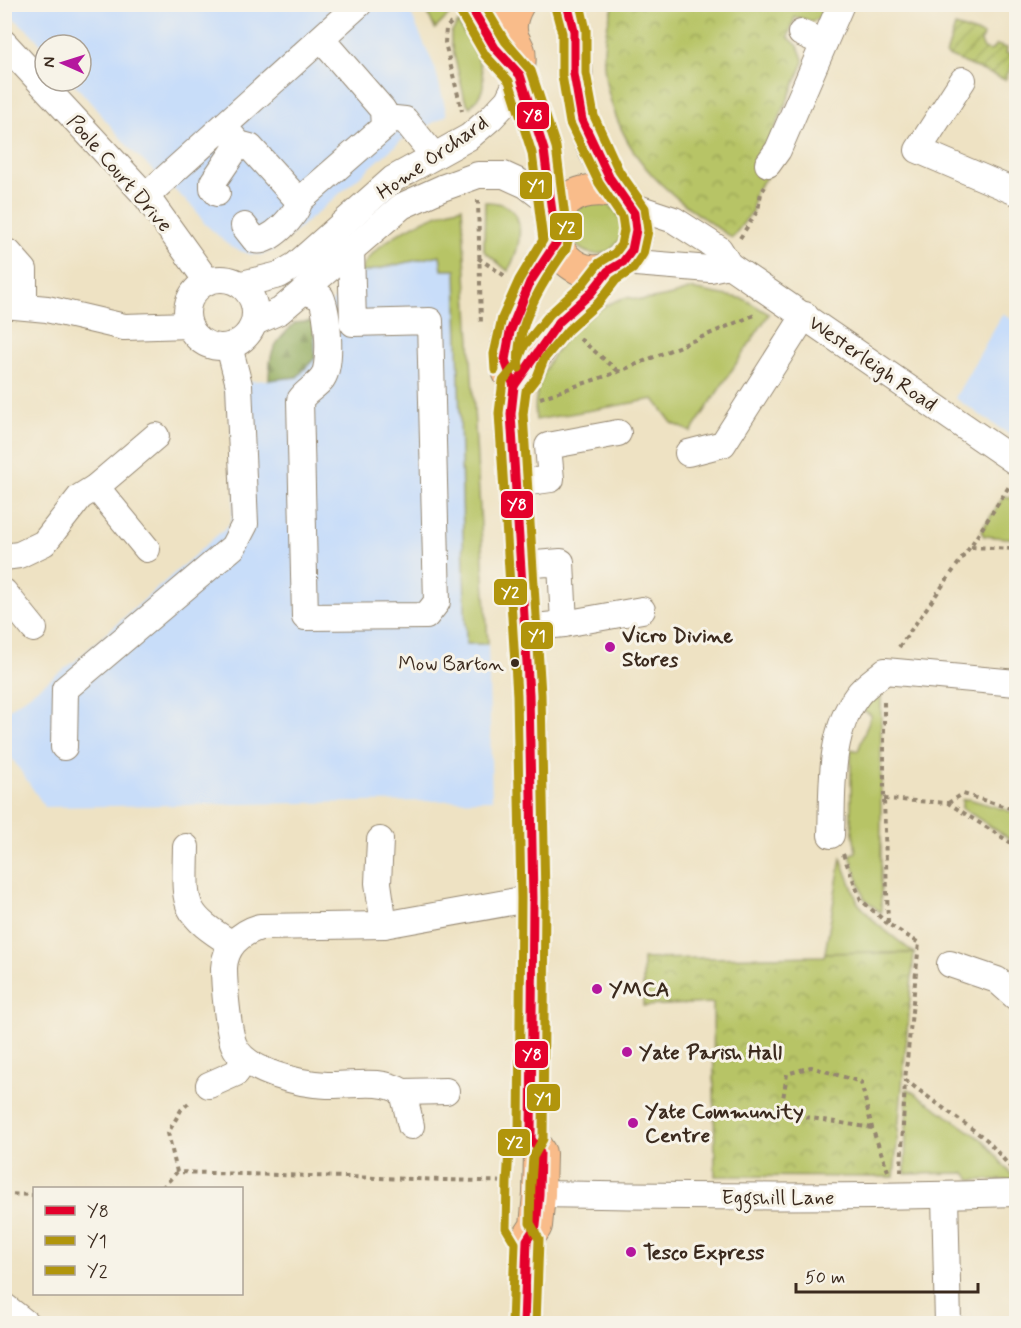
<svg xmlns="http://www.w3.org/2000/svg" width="1021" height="1328" font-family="Mynerve,sans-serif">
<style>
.built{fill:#c8ddf9}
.grass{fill:#b7c466;stroke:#797742;stroke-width:1.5}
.forest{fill:url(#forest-firs);stroke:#666a3c;stroke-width:1.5}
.park{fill:url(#park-crowns);stroke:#797742;stroke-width:1.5}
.garden{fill:url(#garden-furrows);stroke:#797742;stroke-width:1.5}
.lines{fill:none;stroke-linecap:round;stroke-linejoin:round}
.minor-casing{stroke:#948670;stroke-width:28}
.major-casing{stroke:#948670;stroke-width:34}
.path{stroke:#948670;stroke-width:4;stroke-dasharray:4.5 4.5;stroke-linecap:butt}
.minor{stroke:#fff;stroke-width:26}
.major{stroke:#f9bc8a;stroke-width:32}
.bus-1-casing{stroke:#f7f3e8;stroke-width:14}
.bus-2-casing{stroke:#f7f3e8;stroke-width:14}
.bus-3-casing{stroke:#f7f3e8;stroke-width:14}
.bus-1{stroke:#e4002b;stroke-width:9}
.bus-2{stroke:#b1950c;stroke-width:9}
.bus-3{stroke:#b1950c;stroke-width:9}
.poi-dot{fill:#b5179e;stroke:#f7f3e8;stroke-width:2}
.bus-dot{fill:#3b2a1e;stroke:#f7f3e8;stroke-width:2}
.labels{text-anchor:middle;stroke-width:6;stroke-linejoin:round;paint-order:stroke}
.bus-label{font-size:20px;fill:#3b2a1e;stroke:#f7f3e8;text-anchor:end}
.street-label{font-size:21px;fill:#3b2a1e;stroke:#f7f3e8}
.poi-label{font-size:21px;font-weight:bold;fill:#3b2a1e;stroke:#f7f3e8;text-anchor:start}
.line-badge{stroke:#f7f3e8;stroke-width:2}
.badge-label{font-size:16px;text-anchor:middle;font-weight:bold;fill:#fff}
</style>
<defs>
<pattern id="forest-firs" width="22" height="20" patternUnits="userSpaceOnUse" patternTransform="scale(1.5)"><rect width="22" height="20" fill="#91aa5b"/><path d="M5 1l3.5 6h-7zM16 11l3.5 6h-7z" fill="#788b4b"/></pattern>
<pattern id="park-crowns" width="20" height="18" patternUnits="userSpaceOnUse" patternTransform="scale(1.5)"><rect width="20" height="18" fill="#b7c466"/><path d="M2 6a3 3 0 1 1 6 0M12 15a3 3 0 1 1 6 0" fill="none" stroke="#969f53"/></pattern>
<pattern id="garden-furrows" width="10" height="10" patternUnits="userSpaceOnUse" patternTransform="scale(1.5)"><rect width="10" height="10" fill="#b7c466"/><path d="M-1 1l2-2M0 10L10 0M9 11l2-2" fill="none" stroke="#969f53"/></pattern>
</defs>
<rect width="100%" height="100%" fill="#f7f3e8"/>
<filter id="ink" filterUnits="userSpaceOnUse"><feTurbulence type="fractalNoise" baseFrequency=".0167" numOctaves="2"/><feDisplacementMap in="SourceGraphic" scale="12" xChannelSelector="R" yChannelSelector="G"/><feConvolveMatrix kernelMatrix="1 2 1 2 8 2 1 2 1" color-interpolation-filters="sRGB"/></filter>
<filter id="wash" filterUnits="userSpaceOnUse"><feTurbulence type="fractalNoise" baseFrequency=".008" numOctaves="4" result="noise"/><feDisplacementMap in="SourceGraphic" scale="24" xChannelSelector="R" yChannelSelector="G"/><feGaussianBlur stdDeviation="1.35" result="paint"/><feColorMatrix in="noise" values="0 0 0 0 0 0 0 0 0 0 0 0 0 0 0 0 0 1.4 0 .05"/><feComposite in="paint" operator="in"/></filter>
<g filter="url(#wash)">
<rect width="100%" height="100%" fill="#eee2c3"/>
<!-- built -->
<g class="built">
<path d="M4 5H407L435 68 447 115 402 140 274 250 261 255 248 254 231 247 204 223 193 207 132 151 72 81H81V45H45V49L30 32 5 11Z"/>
<path d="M441 255 456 270 466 643 488 644 492 800 45 807 5 748 4 713 75 661 231 523 235 493 231 425 223 384 297 377 314 321 360 273Z"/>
<path d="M1003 313 1016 323V439L955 398Z"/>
</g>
<!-- grass -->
<g class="grass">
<path d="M424 5H443L450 14 435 29Z"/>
<path d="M458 23C469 40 485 65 483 86 482 95 475 101 470 107L465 100 451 42V33Z"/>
<path d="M485 202C530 201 523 243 508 271L484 251Z"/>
<circle cx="596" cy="228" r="26"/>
<path d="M462 207 488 644H466L456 270H442L440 255 360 273C371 241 431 214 462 207Z"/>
<path d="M691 289 744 299 769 314 691 432 672 423 654 399 536 420C528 371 579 311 624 298 631 296 635 300 642 300 659 299 675 295 691 289Z"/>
<path d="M1004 496 1016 498V539L984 536 981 531Z"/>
<path d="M881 688V913L864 898 850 855 856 852 851 820V749L858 751 871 715 863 710Z"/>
<path d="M969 799 1016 813V843L962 808V800Z"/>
<path d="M841 858 858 903 877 924 914 953H825Z"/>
<path d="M907 1088 984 1141 1016 1180H971L965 1173 905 1174Z"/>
</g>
<!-- forest -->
<path class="forest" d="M314 321 315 358 297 377 269 380C269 350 274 343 295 323Z"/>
<!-- park -->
<g class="park">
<path d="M614 5H830L821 18 812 21 795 17 788 37 798 46 804 62 766 149 755 163 769 174 755 192 752 212 732 238C673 197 629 169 609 95 601 66 602 33 614 5Z"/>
<path d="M874 952V954L914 953 894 1177 715 1176 713 1003 643 1006V959L824 956 825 953Z"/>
</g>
<!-- garden -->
<path class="garden" d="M955 26 983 35 981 42 984 49 990 51 997 45 1007 48 1006 53 1016 56 1005 80 946 55Z"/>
</g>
<g filter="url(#ink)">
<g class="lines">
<!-- minor casing -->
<g class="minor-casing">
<g id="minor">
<path d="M801 33 824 43"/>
<path d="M4 43 146 196 207 281"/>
<path d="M963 80 918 150 1016 192"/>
<path d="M385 118 405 120 434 156"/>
<path d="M224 127 239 144 250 147 299 201 384 127 383 110 322 40"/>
<path d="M768 164 778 150 841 4"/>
<path d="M217 193 213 188V182L239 144"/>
<path d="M146 196 359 4"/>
<path d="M629 205 674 220 719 249 729 265 1016 462"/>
<path d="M244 226 255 240C269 244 298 215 299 201"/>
<path d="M9 253 24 270V305"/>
<path d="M623 262 710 269 729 265"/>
<circle cx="221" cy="313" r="34"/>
<path d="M242 284 279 275 296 265 393 179 469 137 491 118 508 100 520 75"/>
<path d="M304 291 321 297C328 313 333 368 321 380 314 388 306 391 300 400L305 617 426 616 437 602 430 321 353 323 351 249"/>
<path d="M4 305 47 309 124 327 189 325"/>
<path d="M255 322 280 311 402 206 442 188 478 175H504L526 185 548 202"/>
<path d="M688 453 723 444 805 315"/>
<path d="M515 484 551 479 548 446 618 433"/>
<path d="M96 487 147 549"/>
<path d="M4 557 19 555 44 543 80 497 96 487 156 436"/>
<path d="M522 565 561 562 564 624 526 628"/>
<path d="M4 592 34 629"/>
<path d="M564 624 642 610"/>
<path d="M64 747 65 689 233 547 245 524 239 385 229 346"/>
<path d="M831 835C833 790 828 734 857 696 864 686 876 679 885 671L1016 683"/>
<path d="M380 840 378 883 384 925"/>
<path d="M186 847C185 905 180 912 232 944"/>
<path d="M950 964 997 980 1016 997"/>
<path d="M209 1085 236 1073 245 1060"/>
<path d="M403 1092C379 1078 354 1086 327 1085 301 1084 245 1072 234 1045 228 1032 224 984 224 968 225 947 240 933 260 927L384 925 533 898"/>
<path d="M403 1092 446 1091"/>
<path d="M403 1092 411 1126"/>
<path d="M539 1194C698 1197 857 1198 1016 1193"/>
<path d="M945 1195 948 1324"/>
<path d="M4 1306 27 1324"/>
</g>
</g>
<!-- major casing -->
<g class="major-casing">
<g id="major">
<path d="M469 4 495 48 517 72"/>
<path d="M518 4C513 13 510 20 511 30 511 38 517 44 519 51 521 58 518 67 520 74 524 108 543 140 548 175 551 199 547 239 565 258 597 292 651 255 634 212 629 200 618 189 610 178 599 162 589 141 582 121 571 86 582 32 567 4"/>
<path d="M554 226C556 221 557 213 560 208 574 188 603 187 622 195"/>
<path d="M514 386 559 322 590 294 608 271"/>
<path d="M524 1324 527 1240 536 1226 539 1194 540 1153 531 1139 533 898 529 694 511 414C512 405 515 395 514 386 513 378 505 369 505 360 504 328 535 267 556 243"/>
</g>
</g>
<!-- path -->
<g class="path">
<path d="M994 5V4"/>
<path d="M451 23 446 28 445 43 462 111"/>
<path d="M478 200 481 325"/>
<path d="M740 238 758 210 761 193 765 187"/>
<path d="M478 258 505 276"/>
<path d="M580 339 618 371"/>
<path d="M540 398 618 372 757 314"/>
<path d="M971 547 1016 549"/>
<path d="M899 647 970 547 1010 485"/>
<path d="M884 702V799L888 924 919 943 905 1080 987 1140 1012 1169"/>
<path d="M884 799 948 803 1016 846"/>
<path d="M948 803 963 794 1016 810"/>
<path d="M843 854 861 900 888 924"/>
<path d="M872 1128 805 1117 783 1099 787 1074 811 1067 861 1082 872 1128 888 1171"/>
<path d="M177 1172 168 1133 181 1110 191 1101"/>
<path d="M901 1172 905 1080"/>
<path d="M162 1188 177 1172 514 1182"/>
<path d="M4 1194 34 1195"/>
</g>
<!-- minor -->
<use href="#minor" class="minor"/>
<!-- major -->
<use href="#major" class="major"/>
<!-- bus-1 casing -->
<g class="bus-1-casing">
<g id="bus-1">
<path d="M469 4 495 48 520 75 544 150 556 243"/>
<path d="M514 386 559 322 590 294 608 271 623 262 632 250 636 230 634 213 609 177 582 120 574 74V31L567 4"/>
<path d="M524 1324 527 1240 536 1226 539 1194 540 1153 531 1139 533 898 529 694 511 414 514 386 505 360 510 332 530 282 556 243"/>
</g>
</g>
<!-- bus-2 casing -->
<g class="bus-2-casing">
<g id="bus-2">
<path d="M459 10 485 55 509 81 532 153 543 240 519 280 502 318 494 354 495 370"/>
<path d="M536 1324 539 1239 530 1223 531 1184 533 1157 543 1139 545 898 541 694 523 414 526 391 537 377 544 359 568 330 599 302 616 280 633 269 643 254 648 231 645 208 619 171 594 116 586 73V30L580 4"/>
</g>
</g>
<!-- bus-3 casing -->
<g class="bus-3-casing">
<g id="bus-3">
<path d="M483 4 505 41 531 71 556 147 568 241 566 249C543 281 514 326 519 368"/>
<path d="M512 1324 515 1243 506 1228 507 1183 509 1150 519 1135 521 898 517 695 499 413 503 381 517 364 524 346 550 314 581 286 599 263 615 253 621 245 624 230 622 217 599 183 570 123 562 75V33L555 7"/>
</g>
</g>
<!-- bus-1 -->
<use href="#bus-1" class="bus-1"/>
<!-- bus-2 -->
<use href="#bus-2" class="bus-2"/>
<!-- bus-3 -->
<use href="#bus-3" class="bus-3"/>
</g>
</g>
<!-- markers -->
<g class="poi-dot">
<circle cx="610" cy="647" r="6"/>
<circle cx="597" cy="989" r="6"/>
<circle cx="627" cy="1052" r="6"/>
<circle cx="633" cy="1123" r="6"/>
<circle cx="631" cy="1252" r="6"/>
</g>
<circle class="bus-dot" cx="515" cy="663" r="5"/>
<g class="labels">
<!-- bus labels -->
<g class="bus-label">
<text x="504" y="670">Mow Barton</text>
</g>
<!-- street labels -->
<g class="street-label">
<text transform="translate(432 157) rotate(-35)" y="7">Home Orchard</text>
<text transform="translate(120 173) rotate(49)" y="7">Poole Court Drive</text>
<text transform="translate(873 363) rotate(35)" y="7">Westerleigh Road</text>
<text x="778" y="1204">Eggshill Lane</text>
</g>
<!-- poi labels -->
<g class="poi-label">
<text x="622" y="642">Vicro Divine<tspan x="622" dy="24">Stores</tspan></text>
<text x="609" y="996">YMCA</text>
<text x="639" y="1059">Yate Parish Hall</text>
<text x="645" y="1118">Yate Community<tspan x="645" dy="24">Centre</tspan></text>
<text x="643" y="1259">Tesco Express</text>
</g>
</g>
<g class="line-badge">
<rect x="516" y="101" width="34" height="29" rx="6" fill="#e4002b"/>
<rect x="519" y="171" width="34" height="29" rx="6" fill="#b1950c"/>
<rect x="549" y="212" width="34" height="29" rx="6" fill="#b1950c"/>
<rect x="500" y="490" width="34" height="29" rx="6" fill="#e4002b"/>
<rect x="493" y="578" width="35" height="28" rx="6" fill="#b1950c"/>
<rect x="520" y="621" width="34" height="29" rx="6" fill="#b1950c"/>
<rect x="514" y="1040" width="35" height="29" rx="6" fill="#e4002b"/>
<rect x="526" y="1083" width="35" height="29" rx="6" fill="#b1950c"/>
<rect x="497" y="1128" width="34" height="29" rx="6" fill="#b1950c"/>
</g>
<g class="badge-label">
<text x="533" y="121">Y8</text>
<text x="536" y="191">Y1</text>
<text x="566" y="233">Y2</text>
<text x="517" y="510">Y8</text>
<text x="510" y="598">Y2</text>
<text x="537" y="641">Y1</text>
<text x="532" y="1060">Y8</text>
<text x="543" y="1104">Y1</text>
<text x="514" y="1148">Y2</text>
</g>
<!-- margin -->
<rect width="1021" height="1328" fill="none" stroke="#f7f3e8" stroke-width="24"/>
<!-- legend -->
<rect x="33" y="1187" width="210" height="108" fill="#f7f3e8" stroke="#aca397" stroke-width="1.5"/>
<rect x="45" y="1206" width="30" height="9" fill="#e4002b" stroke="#aca397" stroke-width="1.5"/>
<text x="87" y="1217" font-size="18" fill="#3b2a1e">Y8</text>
<rect x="45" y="1236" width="30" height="9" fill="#b1950c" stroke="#aca397" stroke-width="1.5"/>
<text x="87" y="1247" font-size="18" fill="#3b2a1e">Y1</text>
<rect x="45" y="1266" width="30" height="9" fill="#b1950c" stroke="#aca397" stroke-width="1.5"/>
<text x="87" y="1277" font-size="18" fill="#3b2a1e">Y2</text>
<!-- north arrow -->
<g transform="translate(63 63) rotate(273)"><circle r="28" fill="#f7f3e8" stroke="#aca397" stroke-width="1.5"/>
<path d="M0-4.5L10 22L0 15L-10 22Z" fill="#b5179e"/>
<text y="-9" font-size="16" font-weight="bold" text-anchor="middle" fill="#3b2a1e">N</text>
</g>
<!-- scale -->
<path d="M796 1283v9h182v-9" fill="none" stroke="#3b2a1e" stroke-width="3"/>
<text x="805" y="1283" font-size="18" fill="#3b2a1e" stroke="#f7f3e8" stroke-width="4.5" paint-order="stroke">50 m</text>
</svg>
